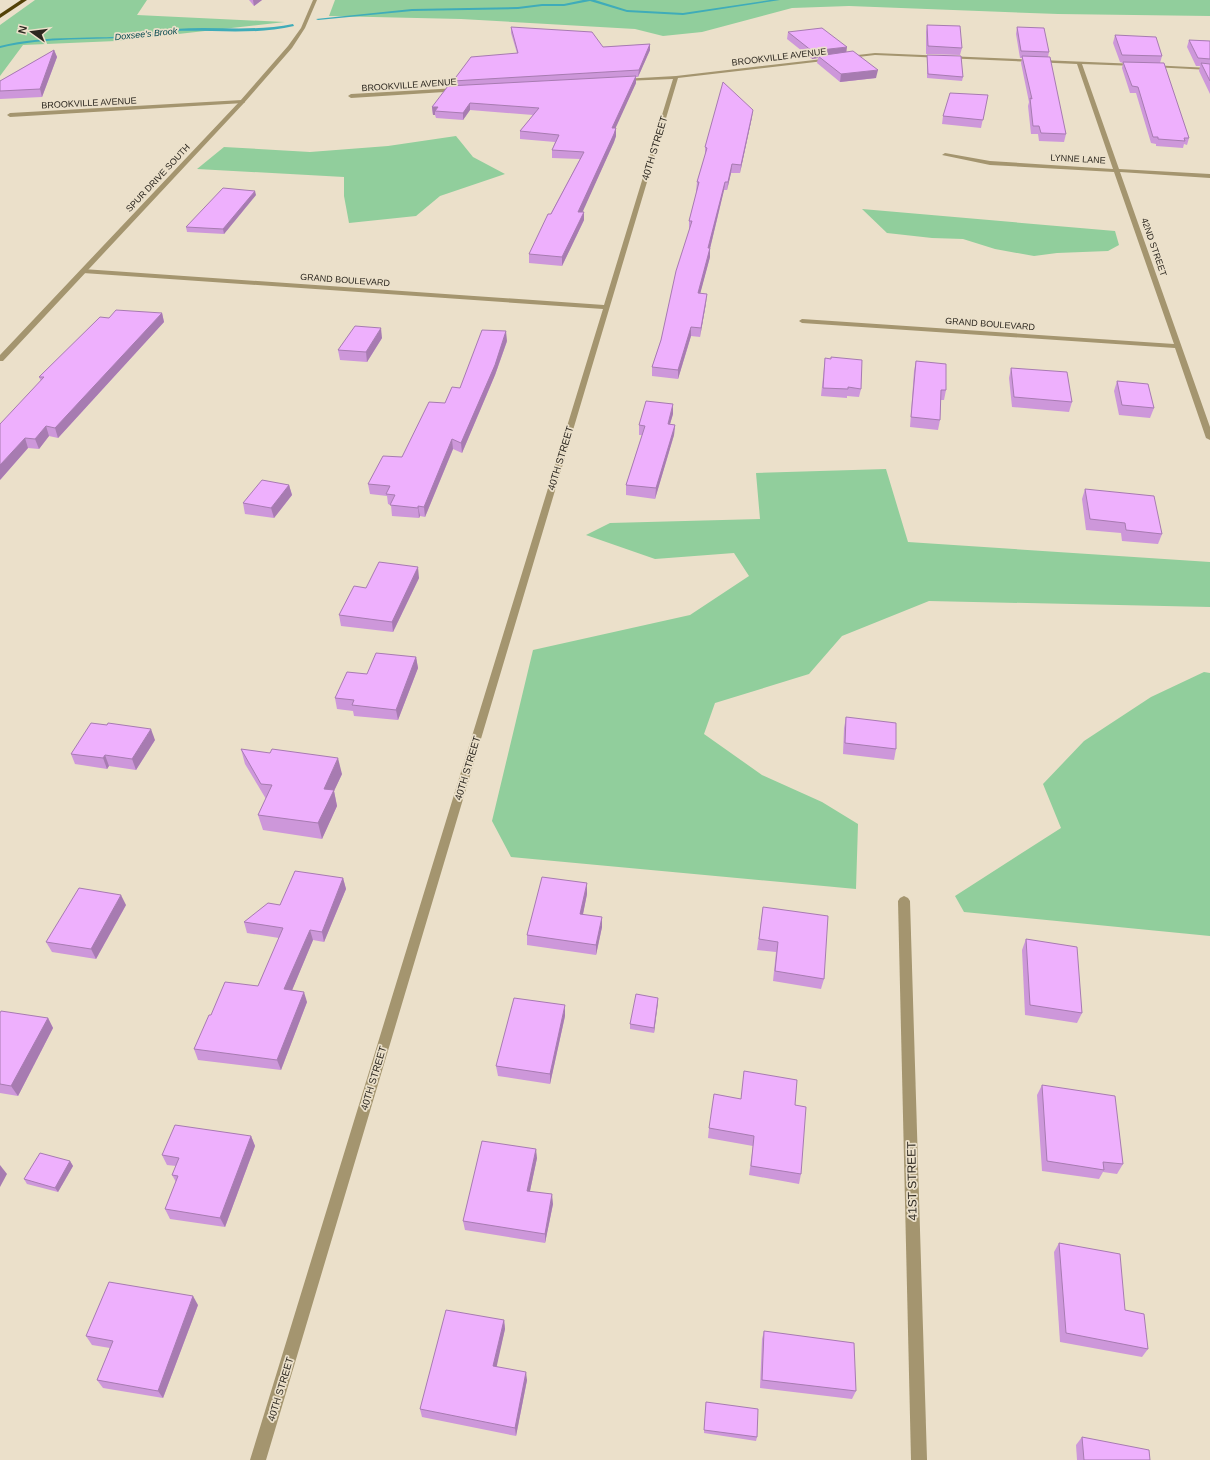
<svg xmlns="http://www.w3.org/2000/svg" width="1210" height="1460" font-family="Helvetica,sans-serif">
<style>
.green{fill:#91ce9c}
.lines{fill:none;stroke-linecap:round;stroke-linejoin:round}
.stream{fill:#3facb9;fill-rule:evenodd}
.minor{fill:#a4956f;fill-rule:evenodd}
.tertiary{fill:#a4956f;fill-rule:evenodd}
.motorway{fill:#534107;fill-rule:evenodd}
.wall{fill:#cd97da}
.shaded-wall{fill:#a77bb1}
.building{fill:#eeb0fd;stroke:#a77bb1}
.labels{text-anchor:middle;stroke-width:3.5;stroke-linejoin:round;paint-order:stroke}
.far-water-label{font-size:9px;font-style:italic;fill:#04484f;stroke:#ebe0ca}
.far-street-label{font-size:9px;fill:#2d2820;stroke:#ebe0ca}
.street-label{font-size:10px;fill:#2d2820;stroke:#ebe0ca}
.near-street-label{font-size:12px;fill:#2d2820;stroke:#ebe0ca}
</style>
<rect width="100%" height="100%" fill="#ebe0ca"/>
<!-- green -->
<g class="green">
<path d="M35 0H147L137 15 285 22 116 41 23 45 0 76V25Z"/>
<path d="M335 0H1210V16L1058 14 849 6 792 8 702 32 663 36 635 29 461 19 329 16Z"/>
<path d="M456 136 473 157 505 174 440 196 416 216 349 223 344 196V177L197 169 224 147 310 152 388 146Z"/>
<path d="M862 209 1115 231 1119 245 1108 251 1057 253 1034 256 995 249 963 239 932 238 887 233Z"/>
<path d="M886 469 908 542 1210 562V607L929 601 842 636 809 674 715 703 704 734 762 775 822 802 858 824 856 889 511 857 492 821 533 650 690 615 749 576 734 553 655 559 586 535 610 523 760 519 756 473Z"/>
<path d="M1204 672 1210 673V936L964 912 955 896 1061 828 1043 784 1084 741 1151 697Z"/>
</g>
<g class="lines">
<!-- stream -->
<g class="stream">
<path d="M583 0H595L627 10 683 13 770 0H780L683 15 627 12 590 1 564 6H542L518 9 412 11 318 20 316 19 412 9 518 7 542 4H564Z"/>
<path d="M293 24 294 26C256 35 215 30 176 31 164 32 152 37 140 37 93 40 45 37 0 48V46C47 34 95 40 142 35 153 34 164 30 175 29 214 26 254 32 293 24Z"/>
</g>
<!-- minor -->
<g class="minor">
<path d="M875 53 1138 64 1136 66 1082 64 1119 169 1210 174V178L1120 172 1210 427V440L1206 438 1175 348 802 323 799 321 802 319 1174 344 1114 172 990 165 942 155 945 153 990 161 1113 169 1077 64 875 55 678 78 266 1460H250L603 309 83 273 80 271 83 269 604 305 673 79 624 81 622 79 676 76Z"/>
<path d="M1150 65 1210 68V70L1152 67Z"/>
<path d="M458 88 460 89V91L351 98 348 96 351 94Z"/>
<path d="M242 100 245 102 244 103 10 117 7 115 10 113Z"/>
<path d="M904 896 908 898 910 901 927 1460H911L898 901 900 898Z"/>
</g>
<!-- tertiary -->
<path class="tertiary" d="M313 0H317L305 28 292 48 244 103 3 361H0V355L240 101 288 46 301 28Z"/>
<!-- motorway -->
<path class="motorway" d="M21 0H27L0 18V14Z"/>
</g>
<!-- wall -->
<g class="wall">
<path d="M249 0H262L254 6Z"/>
<path d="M927 25 962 48 960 55 926 54V32Z"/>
<path d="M511 27 603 47 650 44V50L638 77H636V83L615 128 616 136 614 142 582 212 584 220 562 266 529 263V254L580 159 552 158V150L555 142 520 139V131L533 115 470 110 463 120 436 118 435 115H433L432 107 453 86V81L517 53 511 33Z"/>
<path d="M1017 27 1049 52 1048 57 1066 134 1064 142 1039 141 1038 134H1031L1028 106 1029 102 1021 63 1022 58H1020L1016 34Z"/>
<path d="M788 32 846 52 876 78 840 82 817 63 818 58 812 59 787 39Z"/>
<path d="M1115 35 1162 56 1160 63 1189 138 1187 145 1184 144 1183 148 1156 146V144L1151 143 1136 93H1130L1122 68 1123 63 1120 62 1113 43Z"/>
<path d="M1189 40 1210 41V94L1199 71 1200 66H1196L1187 47Z"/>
<path d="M54 50 57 57 42 97 0 99V81Z"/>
<path d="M927 55 963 77 962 81 927 78Z"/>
<path d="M988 95 981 128 942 124 943 116Z"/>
<path d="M752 117 740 173H731L727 190H724L710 248V257L700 293 706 303 700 337 691 336 678 379 652 376V367L661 340 690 230H689V221L697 191H696L697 182 705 156V147Z"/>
<path d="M256 195 224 234 187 232 186 227Z"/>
<path d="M162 313 164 322 58 438 49 436 39 449 28 448 0 480 41 381 39 377 109 318Z"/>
<path d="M382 338 367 362 340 360 338 350Z"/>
<path d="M507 341 495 375 462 453 453 449 425 517 420 516 419 518 392 516 391 505 388 504 387 496 370 494 368 484 402 457 445 403Z"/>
<path d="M825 358 861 389 859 397 847 396V398L821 396Z"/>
<path d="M916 361 946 390 944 400H941L940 420 938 430 910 427 914 371Z"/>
<path d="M1011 368 1072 402 1069 412 1012 407 1009 378Z"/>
<path d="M1117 381 1154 408 1150 418 1119 415 1114 391Z"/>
<path d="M673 414 670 424 675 425 674 435 655 499 626 495V485L642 435H639V425Z"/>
<path d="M289 485 292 495 274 518 245 514 243 503Z"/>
<path d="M1085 489 1162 534 1158 544 1122 541 1121 533 1086 530 1082 499Z"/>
<path d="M419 578 393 632 341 626 339 615 366 588Z"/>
<path d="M416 657 418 668 398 720 354 716 353 711 337 709 335 698 367 674Z"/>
<path d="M846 717 896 749 894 760 843 754 844 728Z"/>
<path d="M155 740 136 770 109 766 107 769 75 764 71 754Z"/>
<path d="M241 749 342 774 334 791 337 806 322 839 263 830 258 815 266 799 245 764Z"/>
<path d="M343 878 346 889 324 942 313 940 292 990 307 1002 281 1070 198 1060 194 1049 211 1015 258 986 279 938 247 933 244 922 280 905Z"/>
<path d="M587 894 583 914 602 927 596 955 527 945V935Z"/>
<path d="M126 905 96 959 52 952 46 942Z"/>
<path d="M763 907 824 979 821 989 773 981 776 952 757 950Z"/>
<path d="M1026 939 1082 1013 1077 1023 1025 1015 1022 950Z"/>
<path d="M658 998 654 1033 630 1029V1024Z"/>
<path d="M0 1013 48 1018 53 1028 18 1096 0 1093Z"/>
<path d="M565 1016 550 1084 498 1076 496 1066Z"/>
<path d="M1042 1085 1123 1164 1117 1174 1103 1172 1099 1179 1042 1171 1037 1095Z"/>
<path d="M741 1099 795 1105 801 1174 799 1184 749 1175 753 1146 708 1138 709 1128Z"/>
<path d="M251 1136 255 1146 225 1227 170 1219 165 1209 176 1182 172 1175 176 1166 167 1165 162 1155Z"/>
<path d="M537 1158 530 1191 553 1204 545 1243 465 1230 463 1221Z"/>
<path d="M70 1161 73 1166 58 1192 27 1184 24 1179Z"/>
<path d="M1059 1243 1125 1310 1148 1349 1142 1357 1060 1342 1054 1252Z"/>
<path d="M198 1305 163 1398 103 1388 97 1380 110 1348 92 1345 86 1336Z"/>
<path d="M504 1320 505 1329 496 1366 527 1380 516 1436 422 1417 420 1409Z"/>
<path d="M764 1331 856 1391 852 1399 760 1388 762 1339Z"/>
<path d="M706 1402 757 1437 756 1441 704 1433Z"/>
<path d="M1082 1437 1150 1460H1077L1076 1445Z"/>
</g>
<!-- shaded-wall -->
<g class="shaded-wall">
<path d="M253 0H262L254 6Z"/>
<path d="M650 44V50L638 77 639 70Z"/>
<path d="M847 47 846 55 818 56V58L812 59V51Z"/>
<path d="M54 50 57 57 42 97 40 89Z"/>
<path d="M878 70 876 78 840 82 841 74Z"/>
<path d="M636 76V83L612 136V128Z"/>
<path d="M470 103V110L463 120V113Z"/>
<path d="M432 107H438L435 111V115H433Z"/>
<path d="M753 110 752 117 740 173 741 165Z"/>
<path d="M616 128V136L614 142 579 220 578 212Z"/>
<path d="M732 164 731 173 727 190 728 182Z"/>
<path d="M725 182 724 190 708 257V248Z"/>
<path d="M255 191 256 195 224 234 223 229Z"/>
<path d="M584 212V220L562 266V257Z"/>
<path d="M710 248V257L698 302V293Z"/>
<path d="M707 294 706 303 700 337 701 328Z"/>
<path d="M162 313 164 322 58 438 55 428Z"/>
<path d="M691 327V336L678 379V370Z"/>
<path d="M381 328 382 338 367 362 366 352Z"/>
<path d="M506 331 507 341 495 375 462 453 461 443Z"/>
<path d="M673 404V414L667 434 668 424Z"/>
<path d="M675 425 674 435 655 499 656 488Z"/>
<path d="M46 426 49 436 39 449 35 439Z"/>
<path d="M25 438 28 448 0 480V465Z"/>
<path d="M452 439 453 449 425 517 424 507Z"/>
<path d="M289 485 292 495 274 518 271 508Z"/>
<path d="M418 506 420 516 419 518 418 508Z"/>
<path d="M418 567 419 578 393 632 392 622Z"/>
<path d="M416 657 418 668 398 720 396 710Z"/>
<path d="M151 729 155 740 136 770 132 759Z"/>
<path d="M105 755 109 766 107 769 103 758Z"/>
<path d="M338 758 342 774 334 791 337 806 322 839 318 823 324 789Z"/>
<path d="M343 878 346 889 324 942 322 932Z"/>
<path d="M587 883V894L581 924 580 914Z"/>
<path d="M121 895 126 905 96 959 91 949Z"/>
<path d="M602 917V927L596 955V945Z"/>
<path d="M310 930 313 940 288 1000 284 989Z"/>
<path d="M304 992 307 1002 281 1070 277 1060Z"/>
<path d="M658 998V1003L654 1033V1028Z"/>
<path d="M565 1005V1016L550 1084V1074Z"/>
<path d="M48 1018 53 1028 18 1096 11 1086Z"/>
<path d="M251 1136 255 1146 225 1227 220 1218Z"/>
<path d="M536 1149 537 1158 528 1200 527 1191Z"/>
<path d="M70 1161 73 1166 58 1192 55 1188Z"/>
<path d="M0 1165 7 1174 0 1187Z"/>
<path d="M552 1194 553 1204 545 1243V1234Z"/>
<path d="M193 1296 198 1305 163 1398 158 1391Z"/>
<path d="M504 1320 505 1329 495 1374 493 1366Z"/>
<path d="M526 1372 527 1380 516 1436 515 1428Z"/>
</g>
<!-- building -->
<g class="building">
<path d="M927 25 960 26 962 48 928 46Z"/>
<path d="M511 27 592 32 603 47 650 44 639 70 453 81 471 57 518 53Z"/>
<path d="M1017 27 1044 28 1049 52 1021 51Z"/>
<path d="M822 28 847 47 812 51 788 32Z"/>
<path d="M1115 35 1156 37 1162 56 1122 55Z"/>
<path d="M1189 40 1210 41V59L1198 58Z"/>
<path d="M54 50 40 89 0 91V81Z"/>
<path d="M853 51 878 70 841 74 818 56Z"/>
<path d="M927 55 961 56 963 77 928 74Z"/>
<path d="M1022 56 1050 57 1066 134 1041 133 1039 126H1033L1030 98 1032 99Z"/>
<path d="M1123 62 1164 63 1189 138H1184L1185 141 1158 139V137H1153L1138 87 1132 86Z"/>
<path d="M1201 63 1210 64V81Z"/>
<path d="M636 76 612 128H616L614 134 578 212H584L562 257 529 254 548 214H551L584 152 552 150 559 135 520 131 539 108 470 103 463 113 435 111 438 107H432L448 86Z"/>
<path d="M723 82 753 110 741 165 732 164 728 182H725L708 248H710L698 293 707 294 701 328 691 327 678 370 652 367 661 340 676 271 692 221H689L699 182H697L707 148 705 147Z"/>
<path d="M950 93 988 95 983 120 943 116Z"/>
<path d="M223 188 255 191 223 229 186 227Z"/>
<path d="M116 310 162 313 55 428 46 426 35 439 25 438 0 465V424L44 377H39L100 317 109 318Z"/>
<path d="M355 326 381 328 366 352 338 350Z"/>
<path d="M482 330 506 331 495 365 461 443 452 439 424 507 418 506V508L390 505 395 495 386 494 390 486 368 484 383 456 402 457 429 402 445 403 452 387 460 388Z"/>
<path d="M831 357 862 360 861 389 848 387V389L823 388 825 358 831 359Z"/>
<path d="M916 361 946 364V390H941L940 420 911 417Z"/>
<path d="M1011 368 1067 372 1072 402 1014 397Z"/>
<path d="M1117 381 1148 384 1154 408 1122 405Z"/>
<path d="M646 401 673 404 668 424 675 425 656 488 626 485 645 426 639 425Z"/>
<path d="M262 480 289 485 271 508 243 503Z"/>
<path d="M1085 489 1154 496 1162 534 1126 530 1125 523 1090 519Z"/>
<path d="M379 562 418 567 392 622 339 615 354 586 366 588Z"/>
<path d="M376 653 416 657 396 710 352 705 354 700 335 698 347 672 367 674Z"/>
<path d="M846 717 896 723V749L845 743Z"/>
<path d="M91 723 107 725 108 723 151 729 132 759 105 755 103 758 71 754Z"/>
<path d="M241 749 270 753 272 749 338 758 324 789 334 790 318 823 258 815 272 785 261 784Z"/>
<path d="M295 871 343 878 322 932 310 930 284 989 304 992 277 1060 194 1049 209 1015H211L225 982 258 986 283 928 244 922 268 903 280 905Z"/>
<path d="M542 877 587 883 580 914 602 917 596 945 527 935Z"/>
<path d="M79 888 121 895 91 949 46 942Z"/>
<path d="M763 907 828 916 824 979 775 971 778 942 759 939Z"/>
<path d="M1026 939 1077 947 1082 1013 1030 1005Z"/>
<path d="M636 994 658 998 654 1028 630 1024Z"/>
<path d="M514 998 565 1005 550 1074 496 1066Z"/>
<path d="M1 1011 48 1018 11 1086 0 1084V1013Z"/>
<path d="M744 1071 797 1080 795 1105 806 1107 801 1174 751 1166 754 1136 709 1128 714 1094 741 1099Z"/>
<path d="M1042 1085 1115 1096 1123 1164 1103 1162 1104 1170 1047 1161Z"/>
<path d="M175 1125 251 1136 220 1218 165 1209 178 1176 172 1175 179 1158 162 1155Z"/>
<path d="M482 1141 536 1149 527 1191 552 1194 545 1234 463 1221Z"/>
<path d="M40 1153 70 1161 55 1188 24 1179Z"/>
<path d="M1059 1243 1120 1254 1125 1310 1144 1314 1148 1349 1066 1333Z"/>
<path d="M109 1282 193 1296 158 1391 97 1380 113 1341 86 1336Z"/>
<path d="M446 1310 504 1320 493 1366 526 1372 515 1428 420 1409Z"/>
<path d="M764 1331 854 1343 856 1391 762 1380Z"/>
<path d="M706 1402 758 1409 757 1437 704 1430Z"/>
<path d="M1082 1437 1149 1450 1150 1460H1084Z"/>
</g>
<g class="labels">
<!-- far-water labels -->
<g class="far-water-label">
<text transform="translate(146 34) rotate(-6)" y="3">Doxsee's Brook</text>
</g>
<!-- far-street labels -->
<g class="far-street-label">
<text transform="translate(779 57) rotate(-7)" y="3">BROOKVILLE AVENUE</text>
<text transform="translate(409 85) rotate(-4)" y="3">BROOKVILLE AVENUE</text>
<text transform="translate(89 103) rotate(-3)" y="3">BROOKVILLE AVENUE</text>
<text transform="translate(1078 159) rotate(3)" y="3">LYNNE LANE</text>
<text transform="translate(158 178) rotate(-47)" y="3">SPUR DRIVE SOUTH</text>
<text transform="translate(1154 247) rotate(71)" y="3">42ND STREET</text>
<text transform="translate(345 280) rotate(4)" y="3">GRAND BOULEVARD</text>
<text transform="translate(990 324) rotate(4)" y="3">GRAND BOULEVARD</text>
</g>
<!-- street labels -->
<g class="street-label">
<text transform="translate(654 148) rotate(-73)" y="4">40TH STREET</text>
<text transform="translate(560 458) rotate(-73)" y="4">40TH STREET</text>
<text transform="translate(467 768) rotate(-73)" y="4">40TH STREET</text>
<text transform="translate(373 1078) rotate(-73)" y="4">40TH STREET</text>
<text transform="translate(280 1389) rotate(-73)" y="4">40TH STREET</text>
</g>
<!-- near-street labels -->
<g class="near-street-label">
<text transform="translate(912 1181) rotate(-91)" y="4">41ST STREET</text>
</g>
</g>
<!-- north arrow -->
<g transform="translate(32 32) rotate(284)" stroke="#ebe0ca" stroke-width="3" paint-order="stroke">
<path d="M0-3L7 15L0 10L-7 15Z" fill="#2d2820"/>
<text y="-6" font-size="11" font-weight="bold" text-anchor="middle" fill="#2d2820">N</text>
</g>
</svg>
